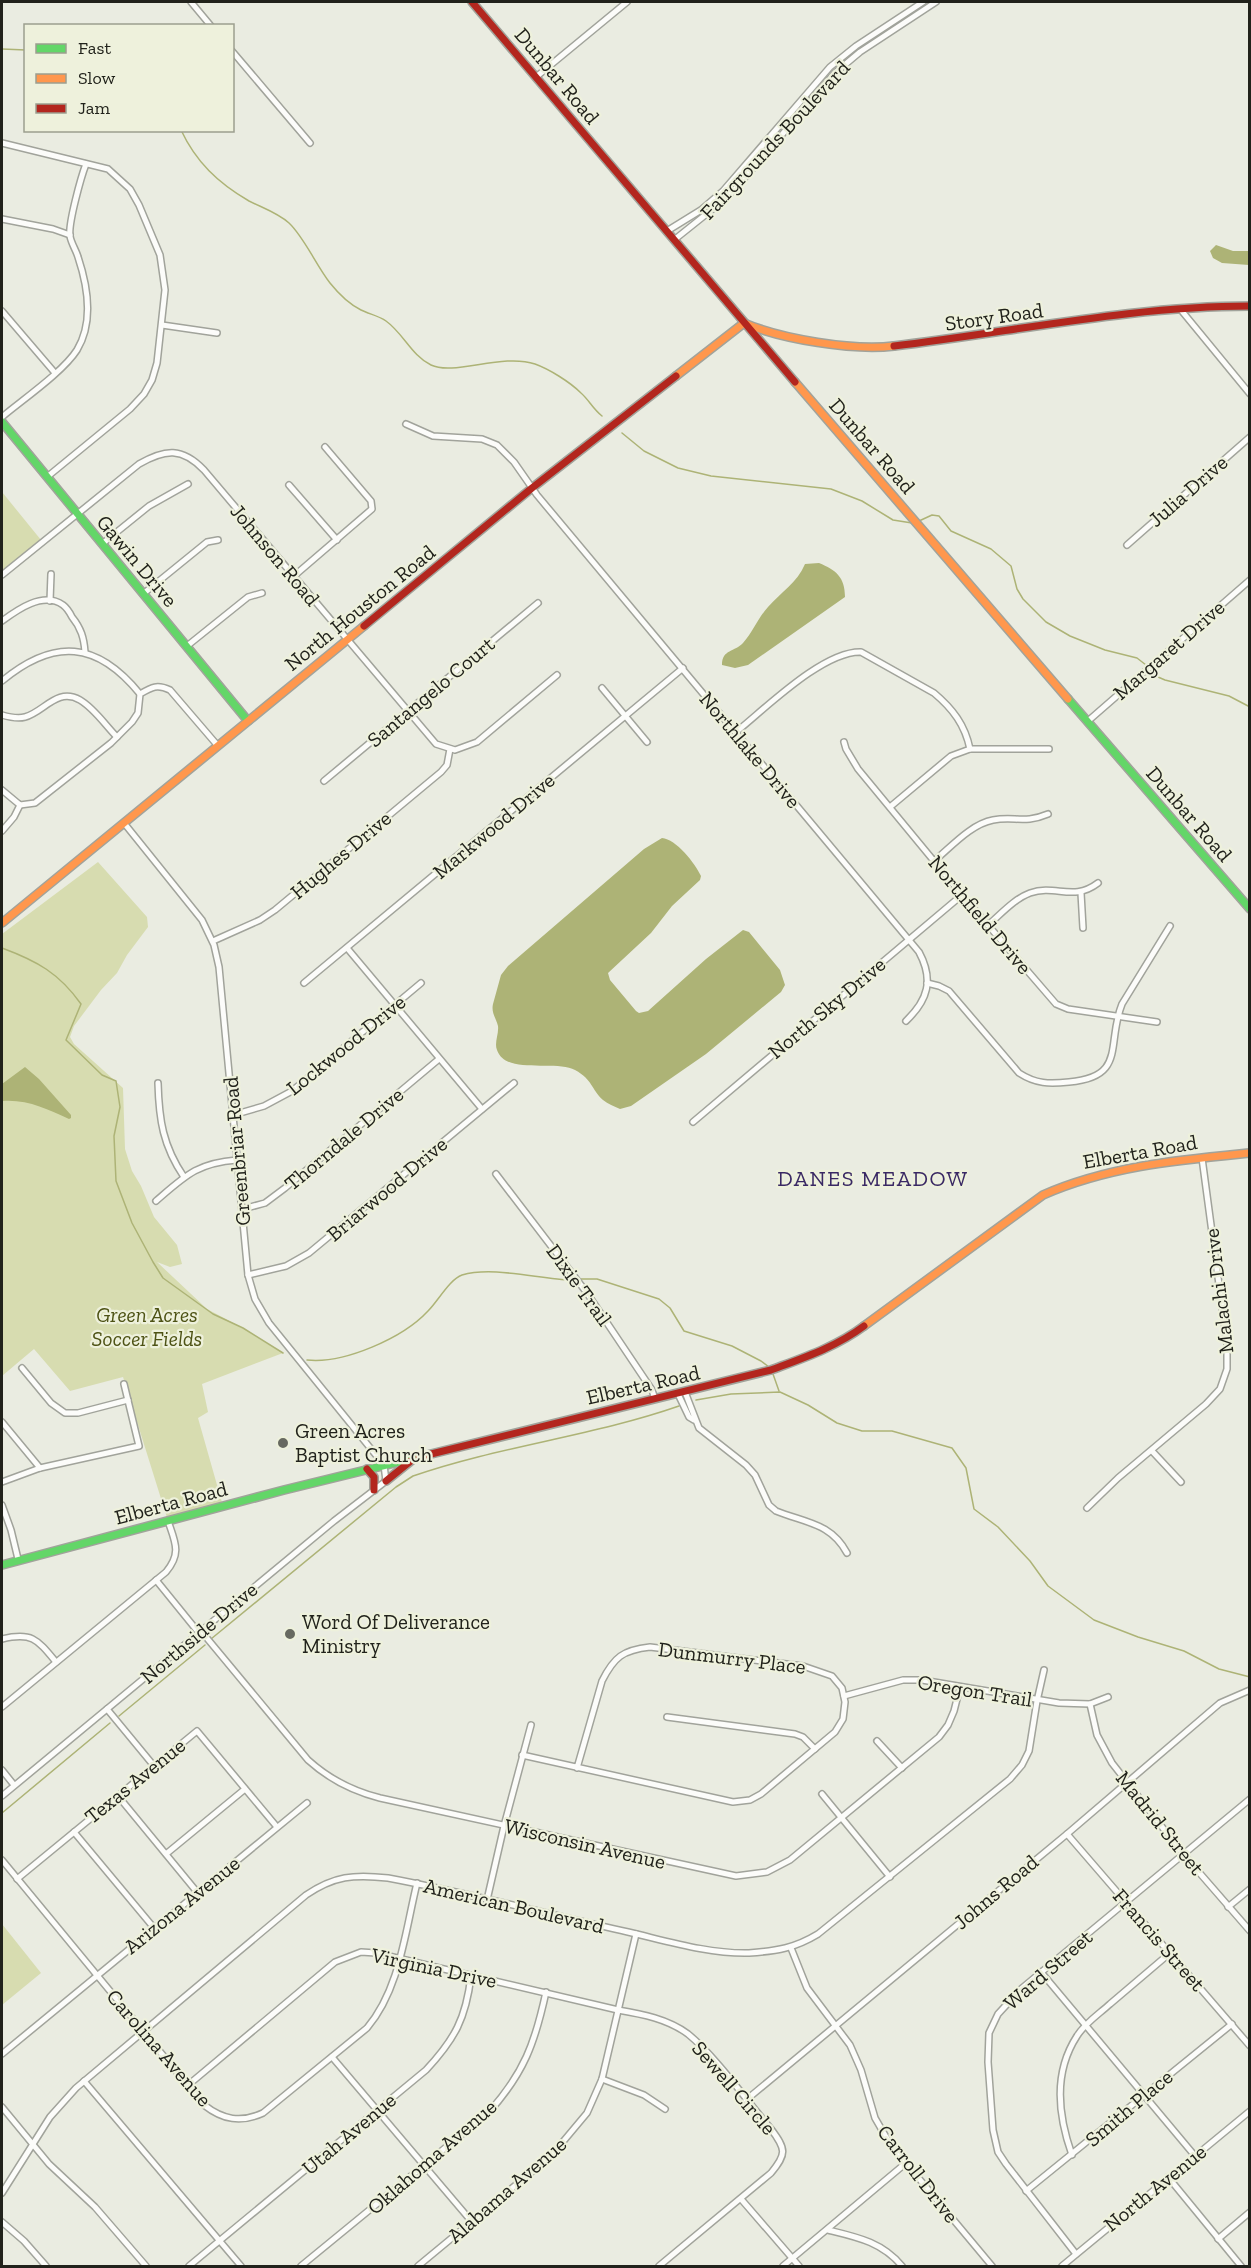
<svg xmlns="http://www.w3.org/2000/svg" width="1251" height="2268" font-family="'Zilla Slab',serif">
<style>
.green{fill:#d7dcb0}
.water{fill:#adb376}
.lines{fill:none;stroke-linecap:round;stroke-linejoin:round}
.stream{stroke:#adb376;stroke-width:1.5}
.street-casing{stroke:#a1a39b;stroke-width:8}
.fast-casing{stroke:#a1a39b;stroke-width:10}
.slow-casing{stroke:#a1a39b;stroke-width:10}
.jam-casing{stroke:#a1a39b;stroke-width:10}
.street{stroke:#fcfcfa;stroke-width:5}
.fast{stroke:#63d668;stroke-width:7}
.slow{stroke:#ff974d;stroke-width:7}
.jam{stroke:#b3261e;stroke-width:7}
.poi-dot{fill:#676960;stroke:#eef1dc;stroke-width:2}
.labels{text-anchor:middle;stroke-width:4.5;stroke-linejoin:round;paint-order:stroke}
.street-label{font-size:21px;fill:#21221b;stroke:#eef1dc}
.park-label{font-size:21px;font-style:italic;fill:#4d5214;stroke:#eef1dc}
.poi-label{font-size:21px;fill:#21221b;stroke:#eef1dc;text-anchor:start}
.neighbourhood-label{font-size:22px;letter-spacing:1.5px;fill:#3a2964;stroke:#eef1dc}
</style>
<rect width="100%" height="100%" fill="#eaece1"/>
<!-- green -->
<g class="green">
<path d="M2 492 41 540 2 571Z"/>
<path d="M98 862 147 917 148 927 127 955 117 973 101 990 74 1026 70 1037 74 1044 123 1088 125 1149 132 1171 141 1186 154 1217 177 1245 182 1264 170 1267 157 1262 207 1309 243 1328 283 1353 202 1384 208 1412 198 1418 223 1506 168 1521 123 1377 70 1391 34 1349 2 1376V934Z"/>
<path d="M2 1924 41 1973 2 2005Z"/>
</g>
<!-- water -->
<g class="water">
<path d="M1216 245 1233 251H1249V265L1222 263 1213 258 1210 251Z"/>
<path d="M819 563C836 570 845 577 845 597L748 665 735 668 722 665C722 649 735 652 743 643 753 632 758 618 768 607 781 592 797 583 805 564Z"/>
<path d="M662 838C676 839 695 863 701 876L700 880 672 906 651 933 608 973 610 980 636 1011 639 1013 648 1011 706 959 743 930 749 932 780 970 785 985 781 992 706 1054 631 1106 620 1109C614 1106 608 1104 603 1100 591 1089 593 1080 575 1070 556 1059 506 1076 497 1050 494 1043 499 1034 498 1026 496 1018 491 1013 493 1004L501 975 508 966 644 849Z"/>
<path d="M25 1067 39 1079 71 1115V1118L69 1119C47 1109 27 1099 2 1101V1084Z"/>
</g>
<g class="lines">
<!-- stream -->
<g class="stream">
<path d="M2 49 26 50"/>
<path d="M181 130C196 162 218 183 249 201 263 208 278 213 289 223 304 237 316 265 330 283 338 293 349 304 361 310 369 314 379 316 386 321 403 333 412 356 431 365 454 376 502 353 535 364 549 369 570 382 581 393 589 400 593 409 602 416"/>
<path d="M622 433 644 451 678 468 711 476 831 489 862 501 893 520 912 523"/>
<path d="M919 521 932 515 939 516 951 531 991 549 1011 566 1017 589 1023 599 1046 622 1070 636 1105 650 1137 658 1146 665"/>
<path d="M1151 670 1158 677 1165 680 1229 696 1250 707"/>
<path d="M2 948C37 961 59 973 81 1004L66 1040 102 1075 116 1081 120 1107 114 1136 116 1181 132 1223 153 1262 163 1278 213 1314 243 1328 283 1353"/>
<path d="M581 1279H597L659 1299 670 1308 684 1331 732 1346 761 1361 769 1367"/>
<path d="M307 1360C344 1364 403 1338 428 1311 438 1301 450 1279 462 1275 493 1266 539 1279 572 1280"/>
<path d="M773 1374 779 1391"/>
<path d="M696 1400 731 1394 780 1392 808 1405 837 1423 862 1431H892L952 1448 966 1468 974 1509 998 1527 1030 1561 1048 1586 1094 1620 1138 1637 1184 1651 1219 1669 1250 1677"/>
<path d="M211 1639 396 1487 413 1476C500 1446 593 1436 679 1406"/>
<path d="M119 1716 205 1645"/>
<path d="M2 1813 110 1723"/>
</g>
<!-- street casing -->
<g class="street-casing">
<g id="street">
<path d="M191 2 211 26"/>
<path d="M232 51 310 143"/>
<path d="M536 77 627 2"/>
<path d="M2 143 108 169 130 189 139 205 160 255 165 290 157 363 152 380 144 394 130 409 47 477"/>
<path d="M2 219 53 229 70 235"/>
<path d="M667 231 701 210 723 191 830 67 856 46 923 2"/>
<path d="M674 240 729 196 835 73 860 52 936 2"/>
<path d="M1181 310 1250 394"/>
<path d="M2 311 55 373"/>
<path d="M162 325 217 333"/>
<path d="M2 417C22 400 63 372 77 350 94 322 88 287 78 257 76 250 71 243 70 236 68 224 81 177 86 164"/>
<path d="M406 424 433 436 482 439 497 445 514 462 537 495 919 952C934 980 928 1000 906 1021"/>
<path d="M289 485 337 540"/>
<path d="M102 544 149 506 188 484"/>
<path d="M1127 545 1250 437"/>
<path d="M2 575 139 464C165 449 182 447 204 470L436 744 455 750 477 742 557 675"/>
<path d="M294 576 372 509 371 501 325 447"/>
<path d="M143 594 207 542 218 540"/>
<path d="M50 601 51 574"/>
<path d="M2 621C17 610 43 591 63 605 67 608 70 613 72 617 81 628 84 638 85 652"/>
<path d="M187 646 248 597 262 593"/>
<path d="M2 681C54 638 97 641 140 694"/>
<path d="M602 688 647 742"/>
<path d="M2 715C9 717 17 719 25 717 44 712 57 687 80 700 94 708 106 726 117 737"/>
<path d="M1088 721 1250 580"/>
<path d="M736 732C766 708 823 651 861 652L934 693C953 709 965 725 970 749"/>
<path d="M844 742 846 749 858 769 962 895 1056 1004 1068 1009 1157 1022"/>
<path d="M324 781 538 603"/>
<path d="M2 790 20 805 35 803 111 743 132 722 138 713 140 694C152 687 157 684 170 690L218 746"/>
<path d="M890 807 951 756 970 749H1049"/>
<path d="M2 831 14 817 20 805"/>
<path d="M934 861C951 847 971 824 993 820 1015 816 1024 824 1048 814"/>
<path d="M1081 893 1083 928"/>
<path d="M988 925C1001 914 1014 899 1030 893 1056 884 1073 902 1098 883"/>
<path d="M213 941 260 920 275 910 441 772 447 765 450 749"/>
<path d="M347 948 482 1109"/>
<path d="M304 983 683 668"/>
<path d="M927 983 939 986 949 991 1019 1073C1036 1084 1049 1084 1069 1082 1127 1077 1106 1044 1122 1004L1170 926"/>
<path d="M158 1083C159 1120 163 1146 184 1177"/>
<path d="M233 1115 264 1106 292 1091 421 983"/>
<path d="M693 1122 962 895"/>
<path d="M496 1174 587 1293 652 1390 655 1399"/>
<path d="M156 1201C185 1176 197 1163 237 1160"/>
<path d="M243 1209 265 1203 285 1188 439 1059"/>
<path d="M248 1275 286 1266 309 1253 514 1083"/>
<path d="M22 1368 51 1403 65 1413H78L128 1400"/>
<path d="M685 1392 699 1428 746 1465 755 1475 769 1505 776 1511C806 1523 831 1523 847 1553"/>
<path d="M678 1394 689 1417 694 1420"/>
<path d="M2 1422 40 1468"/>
<path d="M1152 1451 1181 1482"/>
<path d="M2 1482 40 1468 139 1446 124 1384"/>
<path d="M2 1505 11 1530 18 1559"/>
<path d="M1087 1508 1118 1478 1206 1404 1220 1389 1227 1369V1344L1202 1158"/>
<path d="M156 1580 199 1633"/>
<path d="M201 1631 308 1760C329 1779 352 1791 380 1798L736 1876 767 1872 790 1860 939 1737 948 1725 954 1711 960 1687"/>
<path d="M2 1639C32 1632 37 1639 56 1662"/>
<path d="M844 1696 903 1680H922L1059 1703 1090 1704 1108 1697"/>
<path d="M1090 1704 1097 1735 1112 1763 1184 1855 1250 1931"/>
<path d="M2 1707 166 1572C182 1553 175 1542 168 1521"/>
<path d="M107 1709 154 1766"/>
<path d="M667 1717 795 1734 803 1737 815 1749"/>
<path d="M877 1741 902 1768"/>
<path d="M522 1755 733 1802 750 1800 761 1794 835 1732 843 1719 845 1702 842 1688 832 1676 803 1666 650 1647C623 1650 614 1657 602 1681L577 1768"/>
<path d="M2 1770 14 1785"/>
<path d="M822 1794 890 1877"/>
<path d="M2 1796 334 1521 386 1481 384 1465 269 1323 255 1299 248 1275 219 967 214 945 202 920 124 823"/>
<path d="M118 1796 197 1892"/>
<path d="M74 1832 154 1928"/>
<path d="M1067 1834 1250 2046"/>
<path d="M166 1854 245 1789"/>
<path d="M2 1860 204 2105C223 2120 241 2123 263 2113L367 2028C400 1989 405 1932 417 1883"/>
<path d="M17 1879 197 1731 277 1827"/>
<path d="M487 1900 504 1826 531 1725"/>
<path d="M1228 1907 1250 1889"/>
<path d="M791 1948 807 1988 850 2045 861 2070 875 2118 886 2137 906 2163 992 2266"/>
<path d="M1041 1972 1195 2156"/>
<path d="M2 2054 307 1803"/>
<path d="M332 2057 472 2222"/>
<path d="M602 2079 644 2095 665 2109"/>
<path d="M84 2081 241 2266"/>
<path d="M187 2086 335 1962 361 1952 376 1953 618 2010C642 2014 668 2019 688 2034 716 2057 747 2101 771 2129 786 2149 787 2154 771 2173L659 2266"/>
<path d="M746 2100 1067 1834 1220 1703 1250 1690"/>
<path d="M2 2107 49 2164 95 2207 146 2266"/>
<path d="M1072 2155C1058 2115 1053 2073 1077 2036 1085 2023 1099 2014 1110 2004 1130 1987 1150 1970 1170 1953"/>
<path d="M1168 2177 1241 2266"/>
<path d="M1026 2191 1232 2024"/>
<path d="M2 2193 50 2117 76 2088 306 1895C334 1876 354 1874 388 1878 468 1893 548 1914 628 1932 667 1941 709 1954 749 1953 777 1951 795 1948 818 1934L1010 1779 1022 1765 1029 1751 1037 1701 1044 1670"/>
<path d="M741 2199 799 2266"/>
<path d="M2 2222 24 2241 46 2266"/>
<path d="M828 2230C857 2237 882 2242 902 2266"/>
<path d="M1218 2239 1250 2212"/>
<path d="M1076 2254 1006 2164 998 2152 993 2130 988 2062 989 2033 998 2014 1021 1989 1250 1799"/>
<path d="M189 2266 426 2070C455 2039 466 2018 471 1976"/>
<path d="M301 2266 489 2112C524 2073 535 2043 546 1992"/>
<path d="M418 2266 551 2156 587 2113 602 2079 636 1934"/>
<path d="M783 2266 906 2163"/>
<path d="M1062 2266 1250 2111"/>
</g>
</g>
<!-- fast casing -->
<g class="fast-casing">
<g id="fast">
<path d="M2 422 248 721"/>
<path d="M1068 699 1250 909"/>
<path d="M2 1565 284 1490 419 1457"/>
</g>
</g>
<!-- slow casing -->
<g class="slow-casing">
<g id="slow">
<path d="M676 376 744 323C781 339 853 351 894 346"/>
<path d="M795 382 1068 699"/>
<path d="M2 923 364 626"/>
<path d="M864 1326 1043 1195C1109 1166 1179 1160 1250 1153"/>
</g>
</g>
<!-- jam casing -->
<g class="jam-casing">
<g id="jam">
<path d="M472 2 795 382"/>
<path d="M894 346C1012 332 1132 306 1250 306"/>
<path d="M364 626 532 488 676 376"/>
<path d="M419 1457 771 1370C803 1358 836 1347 864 1326"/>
<path d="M367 1469 374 1477V1490"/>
<path d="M386 1481 412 1460"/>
</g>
</g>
<!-- street -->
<use href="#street" class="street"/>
<!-- fast -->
<use href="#fast" class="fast"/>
<!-- slow -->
<use href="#slow" class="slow"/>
<!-- jam -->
<use href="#jam" class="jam"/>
</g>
<!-- markers -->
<g class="poi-dot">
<circle cx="283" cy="1443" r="6"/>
<circle cx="290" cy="1634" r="6"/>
</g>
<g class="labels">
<!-- street labels -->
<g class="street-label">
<text transform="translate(557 76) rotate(50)" y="7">Dunbar Road</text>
<text transform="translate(775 140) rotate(-47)" y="7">Fairgrounds Boulevard</text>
<text transform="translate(994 317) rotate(-8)" y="7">Story Road</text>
<text transform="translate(872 446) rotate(49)" y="7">Dunbar Road</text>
<text transform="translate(1188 491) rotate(-41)" y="7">Julia Drive</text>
<text transform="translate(275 555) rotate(50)" y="7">Johnson Road</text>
<text transform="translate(137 561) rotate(50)" y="7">Gawin Drive</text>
<text transform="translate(360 608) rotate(-39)" y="7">North Houston Road</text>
<text transform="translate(1169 650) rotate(-41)" y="7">Margaret Drive</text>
<text transform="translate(431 692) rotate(-40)" y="7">Santangelo Court</text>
<text transform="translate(750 750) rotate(50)" y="7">Northlake Drive</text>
<text transform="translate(1189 814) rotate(49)" y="7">Dunbar Road</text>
<text transform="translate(494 826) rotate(-40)" y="7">Markwood Drive</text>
<text transform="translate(341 855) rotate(-40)" y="7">Hughes Drive</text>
<text transform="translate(980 915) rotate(50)" y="7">Northfield Drive</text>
<text transform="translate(827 1008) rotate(-40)" y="7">North Sky Drive</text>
<text transform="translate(346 1045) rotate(-39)" y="7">Lockwood Drive</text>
<text transform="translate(344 1139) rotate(-40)" y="7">Thorndale Drive</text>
<text transform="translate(237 1151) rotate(-95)" y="7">Greenbriar Road</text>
<text transform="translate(1140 1152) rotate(-10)" y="7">Elberta Road</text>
<text transform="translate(387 1189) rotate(-40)" y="7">Briarwood Drive</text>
<text transform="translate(579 1285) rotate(54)" y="7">Dixie Trail</text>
<text transform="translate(1219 1291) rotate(-97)" y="7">Malachi Drive</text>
<text transform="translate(643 1385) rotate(-13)" y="7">Elberta Road</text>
<text transform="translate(171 1503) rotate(-15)" y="7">Elberta Road</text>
<text transform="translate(199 1633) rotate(-40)" y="7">Northside Drive</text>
<text transform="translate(732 1658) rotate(7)" y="7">Dunmurry Place</text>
<text transform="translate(975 1691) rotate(9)" y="7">Oregon Trail</text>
<text transform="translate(135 1781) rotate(-39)" y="7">Texas Avenue</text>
<text transform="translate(1160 1823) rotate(51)" y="7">Madrid Street</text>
<text transform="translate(585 1844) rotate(13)" y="7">Wisconsin Avenue</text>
<text transform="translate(996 1892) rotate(-40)" y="7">Johns Road</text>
<text transform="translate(182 1905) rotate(-39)" y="7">Arizona Avenue</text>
<text transform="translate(514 1906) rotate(13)" y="7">American Boulevard</text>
<text transform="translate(1159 1940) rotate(49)" y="7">Francis Street</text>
<text transform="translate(434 1968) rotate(12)" y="7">Virginia Drive</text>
<text transform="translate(1048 1970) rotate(-41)" y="7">Ward Street</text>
<text transform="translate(159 2048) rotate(49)" y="7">Carolina Avenue</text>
<text transform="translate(734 2088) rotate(49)" y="7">Sewell Circle</text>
<text transform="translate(1129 2108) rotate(-40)" y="7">Smith Place</text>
<text transform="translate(349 2134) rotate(-40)" y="7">Utah Avenue</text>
<text transform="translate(432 2157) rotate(-41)" y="7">Oklahoma Avenue</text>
<text transform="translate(918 2174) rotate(52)" y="7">Carroll Drive</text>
<text transform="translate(1155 2188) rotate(-39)" y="7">North Avenue</text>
<text transform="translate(507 2190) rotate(-41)" y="7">Alabama Avenue</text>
</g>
<!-- park labels -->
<g class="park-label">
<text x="147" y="1322">Green Acres<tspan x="147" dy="24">Soccer Fields</tspan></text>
</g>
<!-- poi labels -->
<g class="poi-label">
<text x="295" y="1438">Green Acres<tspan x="295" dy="24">Baptist Church</tspan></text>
<text x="302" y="1629">Word Of Deliverance<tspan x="302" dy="24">Ministry</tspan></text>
</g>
<!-- neighbourhood labels -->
<g class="neighbourhood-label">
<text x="873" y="1186">DANES MEADOW</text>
</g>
</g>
<!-- border -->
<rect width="1251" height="2268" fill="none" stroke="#21221b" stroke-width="6"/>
<!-- legend -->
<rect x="24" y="24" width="210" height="108" fill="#eef1dc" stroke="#9c9e8f" stroke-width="1.5"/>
<rect x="36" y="44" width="30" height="9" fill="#63d668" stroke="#9c9e8f" stroke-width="1.5"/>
<text x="78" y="54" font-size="18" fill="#21221b">Fast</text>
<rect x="36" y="74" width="30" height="9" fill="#ff974d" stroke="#9c9e8f" stroke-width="1.5"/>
<text x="78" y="84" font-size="18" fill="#21221b">Slow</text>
<rect x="36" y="104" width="30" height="9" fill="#b3261e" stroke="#9c9e8f" stroke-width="1.5"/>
<text x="78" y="114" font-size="18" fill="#21221b">Jam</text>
</svg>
